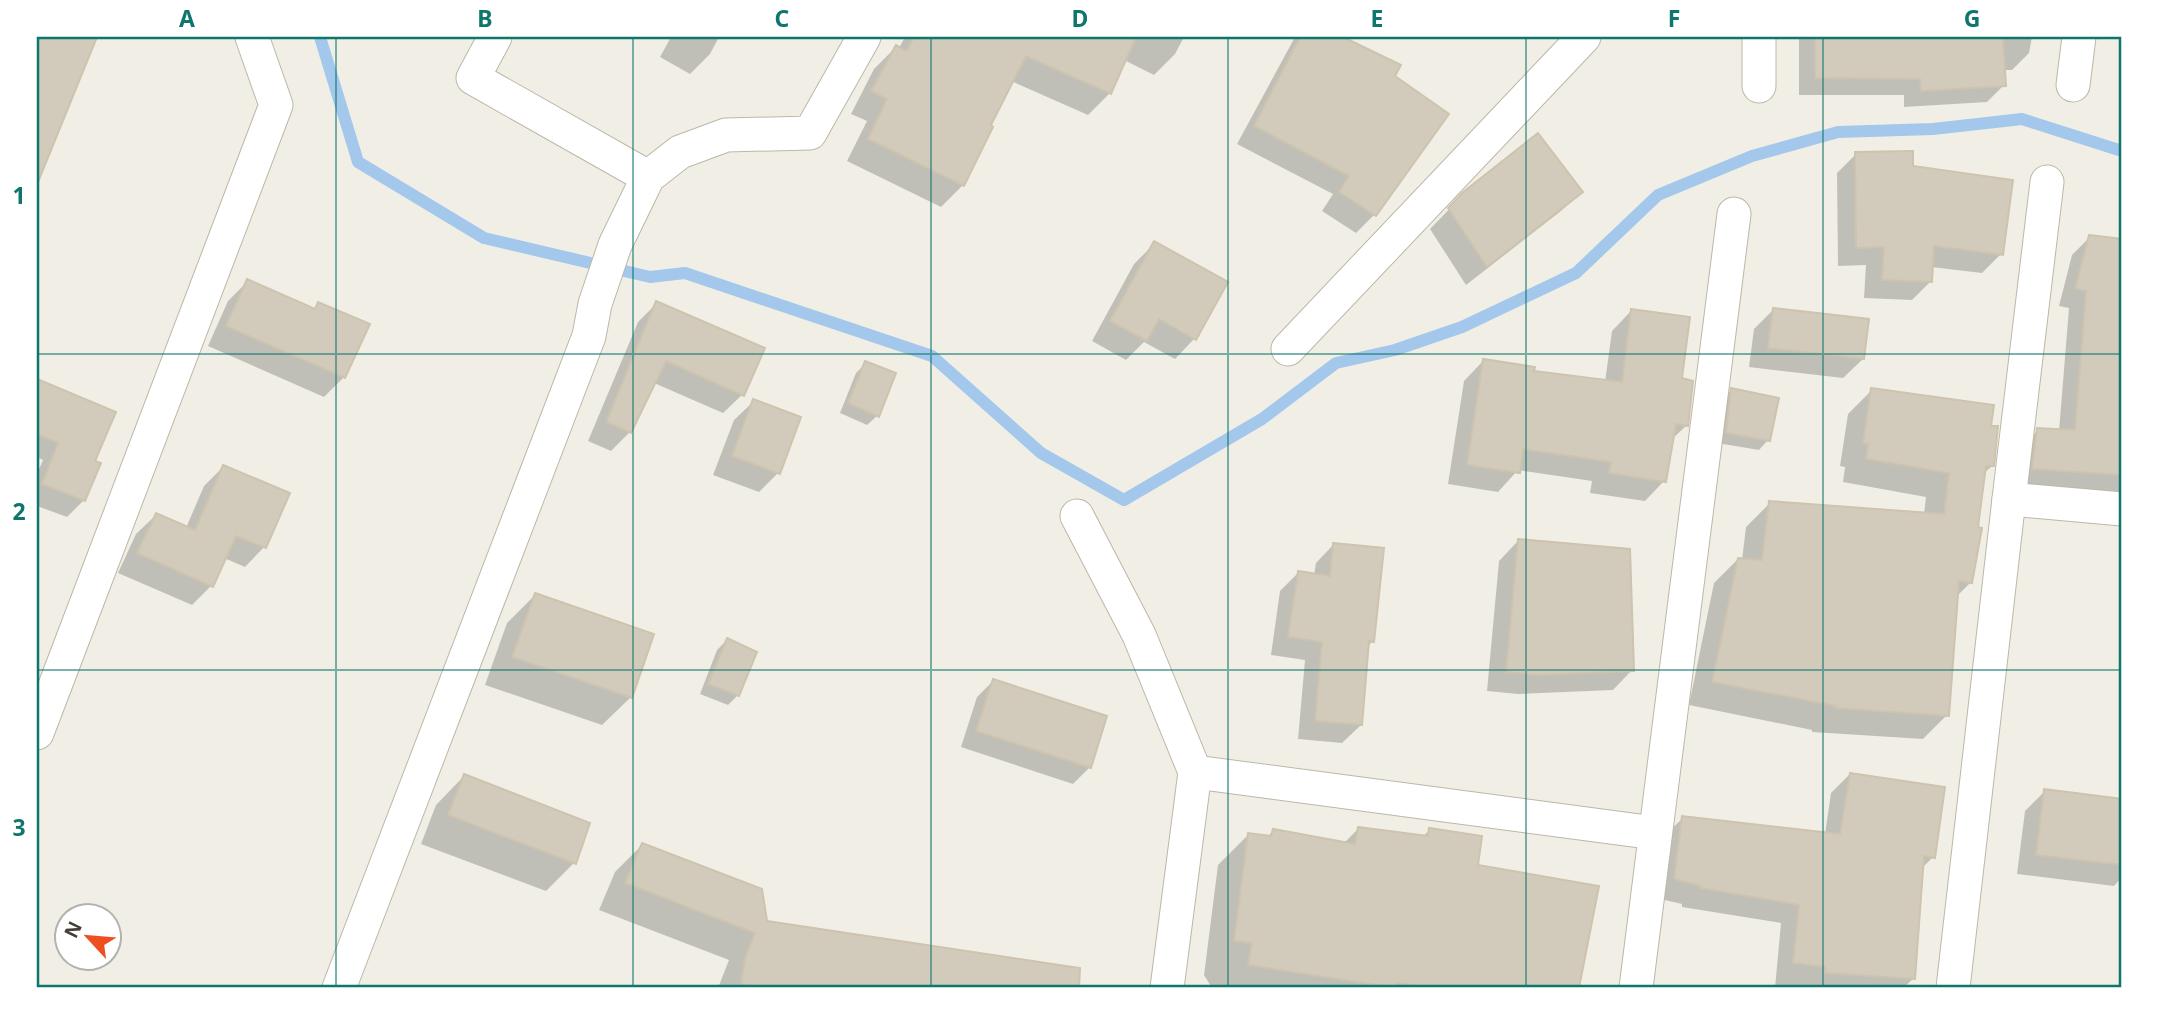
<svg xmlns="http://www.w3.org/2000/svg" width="2159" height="1025" font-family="'Noto Sans',sans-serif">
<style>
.shadow{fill:#0003}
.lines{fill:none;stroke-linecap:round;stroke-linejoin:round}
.stream{stroke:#a3c8ec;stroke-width:12}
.building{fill:#d2cbbb;stroke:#cdc3ae;stroke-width:2}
.street-casing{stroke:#bcb7a8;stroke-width:35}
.street{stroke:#fff;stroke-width:33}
.grid{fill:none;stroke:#0f766e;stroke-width:2;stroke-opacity:0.55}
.neatline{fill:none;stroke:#0f766e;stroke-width:2.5}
.grid-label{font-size:23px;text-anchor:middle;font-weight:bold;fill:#0f766e}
</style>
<rect width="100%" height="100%" fill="#f1efe5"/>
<!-- shadow -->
<g class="shadow">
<path d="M37 37H95L57 132 37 152Z"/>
<path d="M671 37H719L710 54 690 74 660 57Z"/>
<path d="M905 37H1184L1175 54 1154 75 1124 60 1110 93 1088 115 1011 81 963 185 941 207 847 161 867 121 851 114 874 69 896 47 899 48Z"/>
<path d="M1295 37H1339L1398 66 1393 77 1374 215 1356 233 1322 211 1333 194 1237 144Z"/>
<path d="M1799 37H2032L2029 53 2012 70H2003L2004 85 1987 102 1904 107V95H1799Z"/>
<path d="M1856 154 1912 168 2001 254 1982 273 1931 267V281L1912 300 1864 298 1866 265 1838 266 1837 173Z"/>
<path d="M1581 192 1561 211 1466 285 1430 229 1463 195Z"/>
<path d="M2090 237 2122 241V493L2015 486 2020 448 2038 430 2059 431 2069 308 2059 306 2072 255Z"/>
<path d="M1154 244 1194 339 1175 359 1144 342 1126 360 1092 341 1134 264Z"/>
<path d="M248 281 313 310 318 304 344 377 324 397 208 346 228 301Z"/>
<path d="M657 303 742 395 723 413 654 383 630 432 611 451 588 441 638 322Z"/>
<path d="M1773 310 1863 359 1843 378 1749 367 1754 329Z"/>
<path d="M1631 311 1680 380 1686 426 1671 440 1664 481 1645 501 1590 493 1592 481 1518 470 1498 492 1448 484 1464 381 1483 361 1532 373 1605 382 1612 331Z"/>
<path d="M866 363 877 416 867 425 840 413 856 373Z"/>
<path d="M37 380 114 413 92 462 84 500 67 517 37 506V474L43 460 37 457Z"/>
<path d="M1732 390 1768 440 1759 450 1717 443 1722 400Z"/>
<path d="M1872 390 1989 427 1992 466 1983 474 1971 582 1956 597 1947 715 1923 739 1812 732V730L1689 705 1714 583 1738 559 1742 560 1746 527 1770 503 1924 514 1926 497 1843 482 1845 467 1840 466 1848 414Z"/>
<path d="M754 401 778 473 759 492 713 475 734 420Z"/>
<path d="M223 467 287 494 264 547 245 567 224 558 211 586 192 605 118 573 136 534 156 515 186 528 204 486Z"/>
<path d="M1518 541 1632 670 1613 690 1518 694 1487 691 1499 561Z"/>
<path d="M1334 544 1373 641 1367 647 1361 725 1342 743 1298 739 1305 660 1271 655 1280 591 1298 573 1314 575 1316 563Z"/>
<path d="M535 595 631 697 602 725 485 685 507 623Z"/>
<path d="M727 640 738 695 728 705 700 694 717 650Z"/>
<path d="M993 681 1090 767 1073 784 961 747 977 697Z"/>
<path d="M1850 774 1933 857 1921 869 1913 979 1903 988H1775L1781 923 1682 907V904L1656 898 1664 836 1683 818 1825 834 1831 793Z"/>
<path d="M464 776 574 863 546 891 421 844 436 805Z"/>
<path d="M2045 791 2122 801V877L2114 886 2017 874 2025 811Z"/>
<path d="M1358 829 1422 837 1430 830 1476 866 1597 887 1578 988H1212L1204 975 1218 865 1248 835 1267 837 1273 831 1343 844Z"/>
<path d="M642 845 766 922 1017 960 1012 988H718L729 960 599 910 615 872Z"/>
<path d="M2031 986 2082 988H2028Z"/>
</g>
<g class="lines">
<!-- stream -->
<path class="stream" d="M320 37 358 162 484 238 650 277 685 273 932 356 1041 453 1124 500 1262 419 1336 363 1395 350 1462 327 1576 273 1658 195 1752 156 1838 132 1933 129 2022 119 2122 151"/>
</g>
<!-- building -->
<g class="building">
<path d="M37 37H97L38 182H37Z"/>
<path d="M914 37H1136L1111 94 1026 56 991 125 993 127 964 186 868 139 887 99 871 91 896 45 906 51Z"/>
<path d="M1300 37H1343L1401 65 1395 76 1449 114 1376 216 1339 192 1349 176 1254 126Z"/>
<path d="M1815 37H2003L2006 86 1921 91 1920 79 1815 78Z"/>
<path d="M1538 133 1583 192 1487 267 1448 208 1462 193Z"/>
<path d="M1913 151V166L2013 180 2003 255 1934 246 1932 282 1882 280 1884 247 1856 248 1855 152Z"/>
<path d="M2089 235 2122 239V475L2032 469 2037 428 2075 430 2086 291 2075 289Z"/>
<path d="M1154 241 1228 282 1196 340 1159 319 1147 341 1110 321Z"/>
<path d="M247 279 315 309 318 302 370 324 345 378 226 326Z"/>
<path d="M656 301 765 348 744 396 666 361 631 433 606 422Z"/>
<path d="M1773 308 1869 319 1864 359 1768 348Z"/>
<path d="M1631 309 1690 317 1682 378 1693 381 1688 426 1676 424 1666 482 1609 473 1611 462 1523 449 1520 473 1467 465 1483 359 1535 367 1534 371 1622 382Z"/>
<path d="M865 361 896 373 879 417 848 403Z"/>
<path d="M37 379 116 412 95 461 101 463 85 501 42 484 58 443 37 434Z"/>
<path d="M1731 388 1779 398 1770 441 1726 433Z"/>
<path d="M1871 388 1994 405 1991 426H1998L1994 466H1986L1978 527 1982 528 1972 583 1959 581 1949 716 1835 708 1836 706 1712 682 1738 558 1762 560 1769 501 1944 514 1949 473 1866 459 1868 444 1863 443Z"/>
<path d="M753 399 801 417 780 474 732 456Z"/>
<path d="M223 465 290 493 266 548 236 536 213 587 137 553 156 513 195 530Z"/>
<path d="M1518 539 1630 549 1634 671 1539 675 1506 672Z"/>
<path d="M1333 543 1384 548 1374 642 1369 641 1362 725 1315 721 1322 642 1288 637 1298 571 1330 576Z"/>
<path d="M535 593 654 634 632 698 512 657Z"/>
<path d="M727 638 757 652 739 696 708 684Z"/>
<path d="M993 679 1107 716 1091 768 976 731Z"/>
<path d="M1850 773 1945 787 1935 858 1924 856 1915 979 1825 973V967L1793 963 1799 905 1700 888V886L1674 879 1682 816 1840 834Z"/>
<path d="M464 774 590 823 576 864 448 815Z"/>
<path d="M2044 789 2122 799V865L2036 855Z"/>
<path d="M1358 827 1428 836 1429 828 1482 836 1478 865 1599 886 1579 988H1435L1397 983 1396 988 1248 965 1252 943 1234 941 1248 833 1271 836 1273 829 1355 844Z"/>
<path d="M642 843 762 889 767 921 1080 968 1079 988H769L741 984 745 958 755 933 625 883Z"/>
</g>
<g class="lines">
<!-- street casing -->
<g class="street-casing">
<g id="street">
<path d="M495 37 473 78 648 177"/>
<path d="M1759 37V86"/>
<path d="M2073 85 2079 37"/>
<path d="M1288 349 1584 37"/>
<path d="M2009 499 2122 509"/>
<path d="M1077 516 1139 635 1195 772 1167 988"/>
<path d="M37 733 276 105 252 37"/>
<path d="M1195 772 1655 833"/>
<path d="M339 988 589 336 595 304 615 245 648 177 680 152 726 135 810 133 864 37"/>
<path d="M1636 988 1734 214"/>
<path d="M1953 988 2009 499 2047 182"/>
</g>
</g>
<!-- street -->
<use href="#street" class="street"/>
</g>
<!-- grid -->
<path class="grid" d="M336 37V988M633 37V988M931 37V988M1228 37V988M1526 37V988M1823 37V988M37 354H2122M37 670H2122"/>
<!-- border -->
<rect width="2159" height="1025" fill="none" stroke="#ffffff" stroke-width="77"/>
<!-- north arrow -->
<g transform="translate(88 937) rotate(296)"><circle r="33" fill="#ffffff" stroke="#b4b2ae" stroke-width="2"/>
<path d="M0-5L12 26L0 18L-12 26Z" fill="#ee4f1f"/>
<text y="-10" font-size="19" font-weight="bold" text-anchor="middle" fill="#433f35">N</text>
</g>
<rect x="38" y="38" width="2082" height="948" class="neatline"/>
<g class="grid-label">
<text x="187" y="27">A</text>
<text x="485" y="27">B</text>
<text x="782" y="27">C</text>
<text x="1080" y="27">D</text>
<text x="1377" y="27">E</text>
<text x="1674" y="27">F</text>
<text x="1972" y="27">G</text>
<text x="19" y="204">1</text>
<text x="19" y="520">2</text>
<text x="19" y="836">3</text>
</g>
</svg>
